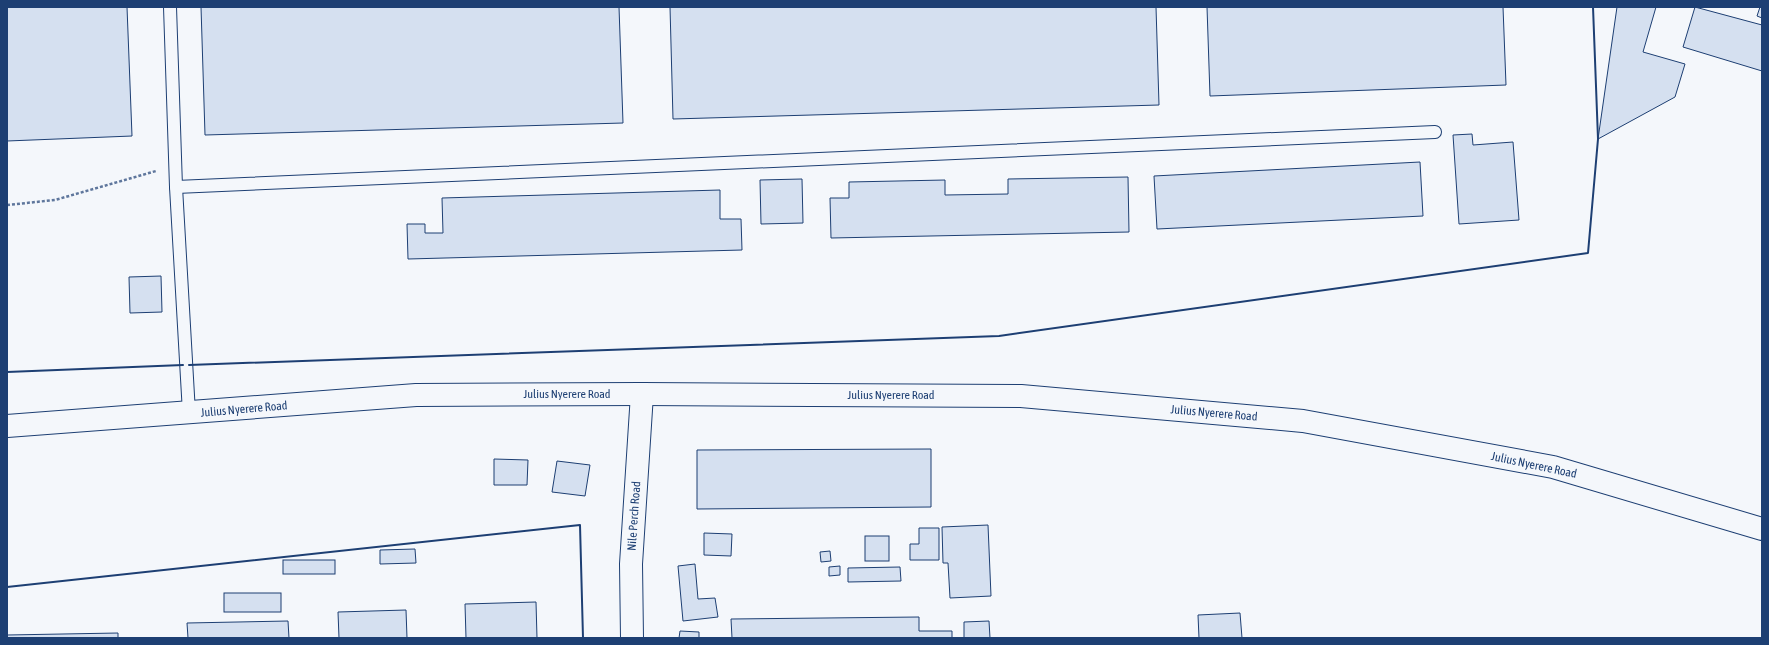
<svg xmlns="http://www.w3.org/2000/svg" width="1769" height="645" font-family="'Asap Condensed',sans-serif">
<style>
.building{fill:#d5e0f0;stroke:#1d3f73}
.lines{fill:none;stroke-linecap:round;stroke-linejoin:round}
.lane-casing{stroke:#1d3f73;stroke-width:14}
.street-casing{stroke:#1d3f73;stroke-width:24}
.highway-casing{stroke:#1d3f73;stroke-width:24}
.path{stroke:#5e769c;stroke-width:2.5;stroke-dasharray:3 2;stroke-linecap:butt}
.lane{stroke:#f4f7fb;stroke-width:12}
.street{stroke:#f4f7fb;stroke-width:22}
.highway{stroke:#f4f7fb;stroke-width:22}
.wall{stroke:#1d3f73;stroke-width:2}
.labels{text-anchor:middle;stroke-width:3;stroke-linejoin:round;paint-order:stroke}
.street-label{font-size:12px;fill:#1d3f73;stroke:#f4f7fb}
</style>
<rect width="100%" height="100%" fill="#f4f7fb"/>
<!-- building -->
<g class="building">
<path d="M7 7H127L132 136 7 141Z"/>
<path d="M201 7H619L623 123 205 135Z"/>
<path d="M670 7H1156L1159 105 673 119Z"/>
<path d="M1207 7H1503L1506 85 1210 96Z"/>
<path d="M1617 7H1656L1643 52 1685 64 1675 97 1598 139Z"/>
<path d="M1695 7 1762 25V71L1683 47Z"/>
<path d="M1760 7H1762V18L1757 16Z"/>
<path d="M1472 134 1473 145 1513 142 1519 220 1459 224 1453 135Z"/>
<path d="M1420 162 1423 216 1157 229 1154 176Z"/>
<path d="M1128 177 1129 232 831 238 830 198H849V182L945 180V195L1008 194V179Z"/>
<path d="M802 179 803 223 761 224 760 180Z"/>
<path d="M720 190V219H741L742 250 408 259 407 224H425V233H443L442 198Z"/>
<path d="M161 276 162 312 130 313 129 277Z"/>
<path d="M931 449V507L697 509V450Z"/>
<path d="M494 459 528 460 527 485H494Z"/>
<path d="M557 461 590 465 585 496 552 492Z"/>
<path d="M988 525 991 596 950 598 948 563H943L942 527Z"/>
<path d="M919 528H939V560H910V544H919Z"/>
<path d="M704 533 732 534 731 556 704 555Z"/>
<rect x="865" y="536" width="24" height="25"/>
<path d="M415 549 416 563 380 564V550Z"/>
<path d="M830 551 831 561 821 562 820 552Z"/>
<rect x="283" y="560" width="52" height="14"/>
<path d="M695 564 698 599 715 598 718 617 683 621 678 566Z"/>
<path d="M840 566V575L829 576V567Z"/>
<path d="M900 567 901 581 848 582V568Z"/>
<rect x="224" y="593" width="57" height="19"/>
<path d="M536 602 537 638H466L465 604Z"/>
<path d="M406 610 407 638H339L338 612Z"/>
<path d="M1240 613 1242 638H1199L1198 615Z"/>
<path d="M919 617V631H952V638H732L731 619Z"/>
<path d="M288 621 289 638H188L187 623Z"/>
<path d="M989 621 990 638H964V622Z"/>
<path d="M680 631 699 632V638H679Z"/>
<path d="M118 633V638H7V635Z"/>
</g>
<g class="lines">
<!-- lane casing -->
<g class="lane-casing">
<g id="lane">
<path d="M170 7 176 187 189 413"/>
<path d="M176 187 1435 132"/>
</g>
</g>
<!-- street casing -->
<g class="street-casing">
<path id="street" d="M632 638 631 564 642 394"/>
</g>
<!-- highway casing -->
<g class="highway-casing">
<path id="highway" d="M7 426 416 395 642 394 1021 396 1303 421 1553 467 1762 529"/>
</g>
<!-- path -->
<path class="path" d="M7 205 55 200 156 171"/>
<!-- lane -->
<use href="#lane" class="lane"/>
<!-- street -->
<use href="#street" class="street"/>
<!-- highway -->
<use href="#highway" class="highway"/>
<!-- wall -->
<g class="wall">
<path d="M189 365 999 336 1588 253 1598 139 1593 7"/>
<path d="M7 372 183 365"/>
<path d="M7 587 580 525 583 638"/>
</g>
</g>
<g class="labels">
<!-- street labels -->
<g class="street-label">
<text x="567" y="398">Julius Nyerere Road</text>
<text x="891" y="399">Julius Nyerere Road</text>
<text transform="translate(244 409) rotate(-5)" y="4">Julius Nyerere Road</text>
<text transform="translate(1214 413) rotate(5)" y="4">Julius Nyerere Road</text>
<text transform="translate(1534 465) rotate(12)" y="4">Julius Nyerere Road</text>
<text transform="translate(634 516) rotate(-86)" y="4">Nile Perch Road</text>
</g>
</g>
<!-- border -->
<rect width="1769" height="645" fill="none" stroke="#1d3f73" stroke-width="16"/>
</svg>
